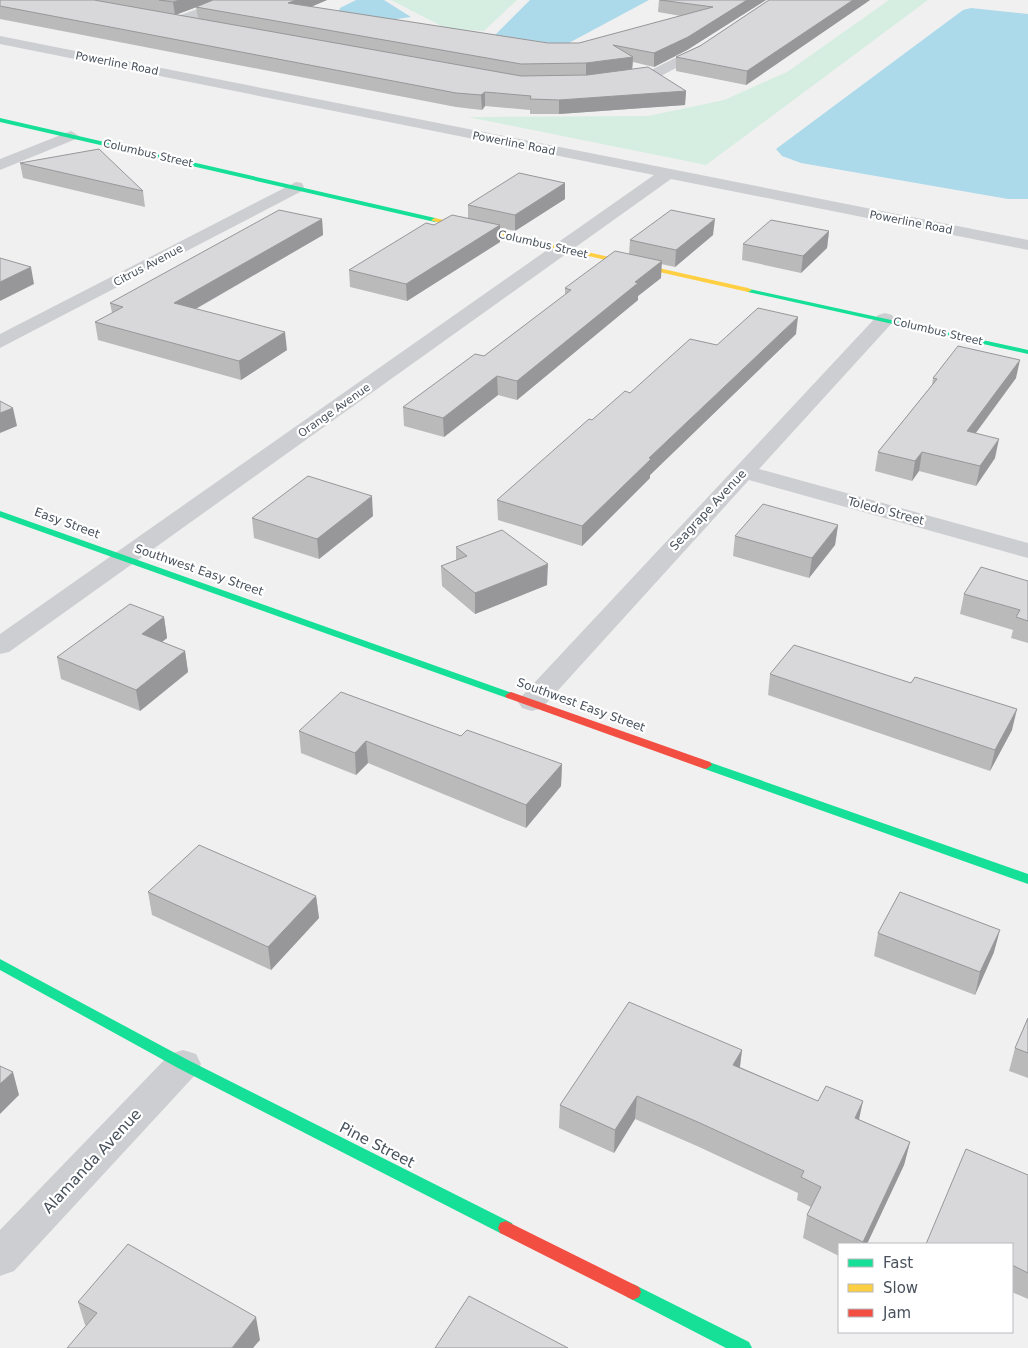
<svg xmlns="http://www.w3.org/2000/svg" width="1028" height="1348" font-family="'DejaVu Sans',sans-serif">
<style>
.green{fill:#d6eee1}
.water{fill:#acdaeb}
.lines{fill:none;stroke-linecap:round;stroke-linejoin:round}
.street{fill:#ccced1;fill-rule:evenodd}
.fast{fill:#16e098;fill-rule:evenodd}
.slow{fill:#ffcf43;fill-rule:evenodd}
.jam{fill:#f24e42;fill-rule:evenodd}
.wall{fill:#bababb;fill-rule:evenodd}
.shaded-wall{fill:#979799}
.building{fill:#d8d8da;stroke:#979799}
.labels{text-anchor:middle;stroke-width:4.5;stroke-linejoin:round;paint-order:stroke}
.far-street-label{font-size:11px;fill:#48515c;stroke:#fff}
.street-label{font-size:12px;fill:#48515c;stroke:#fff}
.near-street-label{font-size:15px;fill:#48515c;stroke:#fff}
</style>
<rect width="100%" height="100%" fill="#f1f0f0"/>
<!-- green -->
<g class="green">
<path d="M391 0H517L484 31 447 29Z"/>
<path d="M889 0H928L706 165 468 117 648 116 724 100 787 72Z"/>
</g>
<!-- water -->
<g class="water">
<path d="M356 0H384L411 17 390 20 339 11 340 8Z"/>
<path d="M530 0H649L567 44H557L495 35Z"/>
<path d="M971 8 1028 14V199H1008L801 163 782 156 776 149 963 10Z"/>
</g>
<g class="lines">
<!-- street -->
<g class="street">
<path d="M223 0H240L182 24H172L171 21 172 18Z"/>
<path d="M0 36 1028 240V250L671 179 9 652 0 654V634L654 175 0 44Z"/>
<path d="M709 41 714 42 716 45 714 48 659 77 619 82 612 78 619 74 651 70Z"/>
<path d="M71 131 79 136 76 139 0 170V159Z"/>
<path d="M296 182 302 183 304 187 302 191 0 348V334Z"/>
<path d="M885 313 892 315 895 319 892 323 759 469 1028 543V558L749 480 542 708 532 711 522 708 518 702 522 696 878 315Z"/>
<path d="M183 1050 196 1054 201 1064 196 1074 14 1271 0 1276V1230L170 1054Z"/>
</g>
<!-- fast -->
<g class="fast">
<path d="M0 118 435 218 439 220 435 222 0 122Z"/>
<path d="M745 288 1028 350V354L748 292 744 290Z"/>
<path d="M0 511 515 694 517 696 515 698H507L0 517Z"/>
<path d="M706 761 1028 874V884L702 768 700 765Z"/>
<path d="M0 959 188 1060 512 1223 514 1228 512 1233 506 1235 500 1233 178 1068 0 970Z"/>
<path d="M633 1284 749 1342 752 1348H726L627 1297 625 1292 627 1287Z"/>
</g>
<!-- slow -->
<path class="slow" d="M435 218 748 288 752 290 748 292 433 221 431 220Z"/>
<!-- jam -->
<g class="jam">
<path d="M511 692 710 762 712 765 706 769 702 768 507 698 505 696 507 694Z"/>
<path d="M506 1221 639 1287 641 1292 639 1297 633 1300 627 1297 500 1233 498 1228 500 1223Z"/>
</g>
</g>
<!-- wall -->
<g class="wall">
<path d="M0 0H327L311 7 548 43H579L681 16 658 12 659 0H766L687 50 654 67 633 62 632 69 686 91 685 105 559 114H530V110L485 106 482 110 456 107 0 19ZM196 7 198 18 176 15Z"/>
<path d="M769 0H870L746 85 676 71V57L700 46Z"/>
<path d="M20 163 143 191 145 207 23 178Z"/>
<path d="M565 183V199L515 231 500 228V242L407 301 350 287 349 270 434 225 468 218V205Z"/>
<path d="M322 219 323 235 196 309 287 350 241 380 98 340 95 322 112 313 110 303Z"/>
<path d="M829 231 827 248 801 273 742 260 743 244Z"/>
<path d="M713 235 675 267 661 264V278L638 296V300L517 400 498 395 444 437 404 426 403 407 484 356 565 295V288L629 254 630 240Z"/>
<path d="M796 334 650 475V478L582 546 498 520 497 500 592 420 630 393 717 345Z"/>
<path d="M933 378H1016L976 433 995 458 976 486 919 471 912 481 875 471 878 452 932 385Z"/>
<path d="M373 516 319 559 254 538 252 518Z"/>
<path d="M838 525 835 545 809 578 733 556 735 536Z"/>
<path d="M456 547 547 585 475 614 442 586 441 566 456 560Z"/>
<path d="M1028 581V643L1011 638 1013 630 960 614 964 594Z"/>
<path d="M164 617 167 638 162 642 185 651 188 672 140 711 61 679 57 657Z"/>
<path d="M770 674 1012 730 990 771 768 695Z"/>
<path d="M299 731 461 736 562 764 561 786 526 828 368 763 356 775 301 753Z"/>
<path d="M148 892 316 896 319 918 271 970 152 915Z"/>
<path d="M878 933 994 952 975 995 874 956Z"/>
<path d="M1028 1018V1078L1009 1071 1015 1048Z"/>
<path d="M742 1050 740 1067 910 1142 904 1165 867 1244H839V1256L803 1238 807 1215 811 1207 797 1200 798 1193 697 1146 635 1119 614 1153 559 1128 560 1105Z"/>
<path d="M1028 1175V1299L1012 1292V1244Z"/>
<path d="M78 1302 260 1340 86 1325H85Z"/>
</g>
<!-- shaded-wall -->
<g class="shaded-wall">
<path d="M180 0H216L175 15 173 2Z"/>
<path d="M296 0H327L289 16 288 3Z"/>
<path d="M747 0H766L687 50 654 67V53Z"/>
<path d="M853 0H870L746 85 747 71Z"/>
<path d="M633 57 632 71 586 77V63Z"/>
<path d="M686 91 685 105 559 114V100Z"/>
<path d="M485 92V106L482 110 481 95Z"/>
<path d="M565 183V199L515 231V215Z"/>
<path d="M322 219 323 235 176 320 174 303Z"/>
<path d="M715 219 713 235 675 267 676 250Z"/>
<path d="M500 225V242L407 301 406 284Z"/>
<path d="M829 231 827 248 801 273 803 256Z"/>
<path d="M662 261 661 278 638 296V300L517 400V381L635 282Z"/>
<path d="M31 267 34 284 0 301V282Z"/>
<path d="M798 317 796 334 650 475V478L582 546V526L649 458Z"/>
<path d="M285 332 287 350 241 380 239 361Z"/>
<path d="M1020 360 1016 378 963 450 967 431Z"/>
<path d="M497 376 498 395 444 437 443 418Z"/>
<path d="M13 408 17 426 0 433V413Z"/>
<path d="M999 439 995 458 976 486 980 466Z"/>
<path d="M922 452 919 471 912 481 915 461Z"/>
<path d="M372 496 373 516 319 559 317 539Z"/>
<path d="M838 525 835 545 809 578 812 558Z"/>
<path d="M548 564 547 585 475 614V593Z"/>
<path d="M164 617 167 638 145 655 142 634Z"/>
<path d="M185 651 188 672 140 711 136 690Z"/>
<path d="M1017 709 1012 730 990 771 995 750Z"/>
<path d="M366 741 368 763 356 775 355 753Z"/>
<path d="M562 764 561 786 526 828V805Z"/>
<path d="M316 896 319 918 271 970 268 947Z"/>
<path d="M1000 930 994 952 975 995 980 972Z"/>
<path d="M742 1050 739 1073 733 1065Z"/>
<path d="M13 1072 19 1095 0 1114V1084Z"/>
<path d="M637 1096 635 1119 614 1153 615 1130Z"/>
<path d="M863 1101 858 1124 855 1118Z"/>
<path d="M910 1142 904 1165 867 1244H862Z"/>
<path d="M256 1317 260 1340 253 1348H232Z"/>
</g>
<!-- building -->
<g class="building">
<path d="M0 0H94L521 76 587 75 648 67 686 91 559 100 530 99 531 96 485 92 481 95 456 93 0 6Z"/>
<path d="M159 0H180L173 2Z"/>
<path d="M213 0H296L288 3 548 43H579L713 7 660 0H747L688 37 654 53 613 45 633 57 586 63 521 64 196 7Z"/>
<path d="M769 0H853L747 71 676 57 700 46Z"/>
<path d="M99 149 143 191 20 163Z"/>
<path d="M519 173 565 183 515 215 468 205Z"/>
<path d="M279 210 322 219 174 303 285 332 239 361 95 322 123 307 110 303Z"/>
<path d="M671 210 715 219 676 250 630 240Z"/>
<path d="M452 215 500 225 406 284 349 270 426 223 434 225Z"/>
<path d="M771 220 829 231 803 256 743 244Z"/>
<path d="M615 251 662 261 635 282 638 283 517 381 497 376 443 418 403 407 475 354 484 356 571 290 565 288Z"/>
<path d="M0 258 31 267 0 282Z"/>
<path d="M758 308 798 317 649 458 651 459 582 526 497 500 589 419 592 420 625 391 630 393 690 339 717 345Z"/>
<path d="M958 346 1020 360 967 431 999 439 980 466 922 452 915 461 878 452 937 379 933 378Z"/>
<path d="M0 401 13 408 0 413Z"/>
<path d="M308 476 372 496 317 539 252 518Z"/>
<path d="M763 504 838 525 812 558 735 536Z"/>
<path d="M502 530 548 564 475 593 441 566 467 556 456 547Z"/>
<path d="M981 567 1028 581V621L1016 617 1020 610 964 594Z"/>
<path d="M130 604 164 617 142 634 185 651 136 690 57 657Z"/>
<path d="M794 645 911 683 915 677 1017 709 995 750 770 674Z"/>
<path d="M341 692 461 736 467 730 562 764 526 805 366 741 355 753 299 731Z"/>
<path d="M199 845 316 896 268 947 148 892Z"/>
<path d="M900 892 1000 930 980 972 878 933Z"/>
<path d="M629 1002 742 1050 733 1065 818 1101 826 1086 863 1101 855 1118 910 1142 863 1242 807 1215 821 1187 801 1177 804 1171 700 1123 637 1096 615 1130 560 1105Z"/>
<path d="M1028 1018V1053L1015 1048Z"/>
<path d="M0 1066 13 1072 0 1084Z"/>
<path d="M966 1149 1028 1175V1273L1012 1265V1244H926Z"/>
<path d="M128 1244 256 1317 232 1348H67L97 1313 78 1302Z"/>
<path d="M469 1296 568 1348H435Z"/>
</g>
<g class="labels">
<!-- far-street labels -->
<g class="far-street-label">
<text transform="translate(117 63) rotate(11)" y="4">Powerline Road</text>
<text transform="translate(514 143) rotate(11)" y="4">Powerline Road</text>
<text transform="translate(148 153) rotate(13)" y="4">Columbus Street</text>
<text transform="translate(911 222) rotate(11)" y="4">Powerline Road</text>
<text transform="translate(543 244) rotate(13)" y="4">Columbus Street</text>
<text transform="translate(148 265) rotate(-28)" y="4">Citrus Avenue</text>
<text transform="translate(938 331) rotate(13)" y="4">Columbus Street</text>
<text transform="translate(334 410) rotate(-35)" y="4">Orange Avenue</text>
</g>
<!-- street labels -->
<g class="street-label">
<text transform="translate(708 510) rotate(-47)" y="4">Seagrape Avenue</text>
<text transform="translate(886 511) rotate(15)" y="4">Toledo Street</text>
<text transform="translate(67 523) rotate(20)" y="4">Easy Street</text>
<text transform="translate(199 570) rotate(19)" y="4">Southwest Easy Street</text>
<text transform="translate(581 705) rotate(20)" y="4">Southwest Easy Street</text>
</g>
<!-- near-street labels -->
<g class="near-street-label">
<text transform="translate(377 1145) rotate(27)" y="5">Pine Street</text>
<text transform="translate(92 1161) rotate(-47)" y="5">Alamanda Avenue</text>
</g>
</g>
<!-- legend -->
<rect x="838" y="1243" width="175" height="90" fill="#ffffff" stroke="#b6b9be"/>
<rect x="848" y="1259" width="25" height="8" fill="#16e098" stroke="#b6b9be"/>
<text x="883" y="1268" font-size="15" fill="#48515c">Fast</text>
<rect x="848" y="1284" width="25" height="8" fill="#ffcf43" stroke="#b6b9be"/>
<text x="883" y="1293" font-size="15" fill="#48515c">Slow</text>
<rect x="848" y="1309" width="25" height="8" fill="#f24e42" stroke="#b6b9be"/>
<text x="883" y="1318" font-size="15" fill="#48515c">Jam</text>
</svg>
